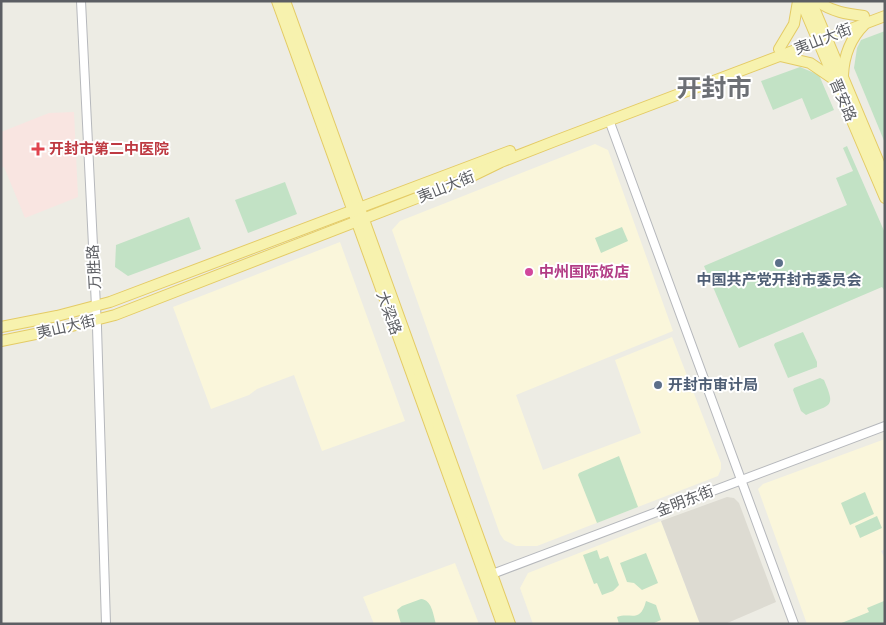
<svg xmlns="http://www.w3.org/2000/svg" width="886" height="625" font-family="Barlow,'Noto Sans SC',sans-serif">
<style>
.commercial{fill:#faf6db}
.education{fill:#dddbd2}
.medical{fill:#f9e5e1}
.green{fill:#c2e2c5}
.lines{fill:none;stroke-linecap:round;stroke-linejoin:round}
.minor-casing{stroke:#b6b8bc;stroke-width:10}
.major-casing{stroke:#e4cb65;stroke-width:12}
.minor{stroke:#fff;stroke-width:8}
.major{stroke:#f7f2ae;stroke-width:10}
.health-dot{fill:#e0444e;stroke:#fff;stroke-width:2}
.service-dot{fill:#5c6f8a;stroke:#fff;stroke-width:2}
.hotel-dot{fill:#d1479c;stroke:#fff;stroke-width:2}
.labels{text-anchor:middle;stroke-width:4;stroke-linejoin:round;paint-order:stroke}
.street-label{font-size:15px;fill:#5c5e63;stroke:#fff}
.health-label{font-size:15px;font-weight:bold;fill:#be3a42;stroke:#fff;text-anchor:start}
.hotel-label{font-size:15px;font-weight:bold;fill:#b23c85;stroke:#fff;text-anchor:start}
.service-label{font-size:15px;font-weight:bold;fill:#4e5e75;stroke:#fff}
.town-label{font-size:25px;font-weight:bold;fill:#6d7075;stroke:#fff}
</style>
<rect width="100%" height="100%" fill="#edece4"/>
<!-- commercial -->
<g class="commercial">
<path d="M595 144 608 150 673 331 516 395 543 470 641 433 615 360 672 337 721 463V469L718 476 537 546H516L504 540 500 534 392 230 400 221Z"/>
<path d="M340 242 405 421 322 451 294 375 257 389 249 395 211 409 173 307Z"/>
<path d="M885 439V549L881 551 885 559V624H807L758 489 763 484Z"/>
<path d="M661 521 700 624H533L520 588 528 573Z"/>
<path d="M455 563 479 624H374L363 597Z"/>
</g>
<!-- education -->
<path class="education" d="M727 497 734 498 739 503 776 602 725 624H700L661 521Z"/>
<!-- medical -->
<path class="medical" d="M74 112 78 197 25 218 4 167 1 168V132L49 113Z"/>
<!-- green -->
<g class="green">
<path d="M885 31V143L854 68 857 48 861 40Z"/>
<path d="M800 67 819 75 834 110 811 120 802 98 773 110 761 81Z"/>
<path d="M847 146 885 233V291L882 287 739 348 704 266 847 205 836 178 853 171 843 148Z"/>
<path d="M285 182 297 214 248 233 235 200Z"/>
<path d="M189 217 201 249 128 276 115 267 116 245Z"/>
<path d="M622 227 628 241 601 253 595 238Z"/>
<path d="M803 332 817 362V367L788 378 774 345 775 343Z"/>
<path d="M820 378 824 380C836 408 831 404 806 415L801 411 793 390 794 388Z"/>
<path d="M619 456 638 507 597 523 578 475 579 473Z"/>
<path d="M865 492 874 514 850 525 841 503Z"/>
<path d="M877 516 882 528 860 538 855 526Z"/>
<path d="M597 550 600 559 608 556 619 585 613 591 602 595 597 583 594 584 583 555Z"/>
<path d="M646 553 658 583 642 590 634 583 627 582 620 563Z"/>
<path d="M421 599C432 600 433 614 436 624H401L397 610 402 606Z"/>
<path d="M646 601 656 605 661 620 652 624H619L617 617C631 612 640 624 646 601Z"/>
<path d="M884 601 885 624H839L869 612 867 608Z"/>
</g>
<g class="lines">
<!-- minor casing -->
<g class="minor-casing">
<g id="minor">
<path d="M81 1 97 327 106 624"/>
<path d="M609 120 794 624"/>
<path d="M487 576 885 426"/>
</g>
</g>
<!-- major casing -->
<g class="major-casing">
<g id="major">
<path d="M277 1 502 624"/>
<path d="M285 1 510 624"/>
<path d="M801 1 885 198"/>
<path d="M811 1 885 177"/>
<path d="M817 1C832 12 847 14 864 16"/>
<path d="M779 49 794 24 798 1"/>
<path d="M780 56 810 63 832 78"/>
<path d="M843 75C844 55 850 39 864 25"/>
<path d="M1 327 57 316 110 302 510 151"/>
<path d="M1 341 60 329 115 315 466 179 501 162 555 141 885 16"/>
</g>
</g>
<!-- minor -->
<use href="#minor" class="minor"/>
<!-- major -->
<use href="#major" class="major"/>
</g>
<!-- markers -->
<path class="health-dot" d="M35.5 141.5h5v5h5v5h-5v5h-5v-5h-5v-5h5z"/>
<g class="service-dot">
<circle cx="779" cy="263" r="5"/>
<circle cx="658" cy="385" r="5"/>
</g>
<circle class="hotel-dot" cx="529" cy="272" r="5"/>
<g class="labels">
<!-- street labels -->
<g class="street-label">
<text transform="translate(823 39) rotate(-21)" y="5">夷山大街</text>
<text transform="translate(843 100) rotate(67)" y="5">晋安路</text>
<text transform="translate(446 187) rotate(-22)" y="5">夷山大街</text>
<text transform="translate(94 267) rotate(-93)" y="5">万胜路</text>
<text transform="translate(389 313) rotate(70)" y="5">大梁路</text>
<text transform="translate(66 327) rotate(-13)" y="5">夷山大街</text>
<text transform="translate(685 501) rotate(-21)" y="5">金明东街</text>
</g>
<!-- health labels -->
<g class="health-label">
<text x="49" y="154">开封市第二中医院</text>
</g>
<!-- hotel labels -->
<g class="hotel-label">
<text x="539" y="277">中州国际饭店</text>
</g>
<!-- service labels -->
<g class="service-label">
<text x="779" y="285">中国共产党开封市委员会</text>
<text x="668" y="390" text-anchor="start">开封市审计局</text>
</g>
<!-- town labels -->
<g class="town-label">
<text x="714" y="97">开封市</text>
</g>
</g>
<!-- border -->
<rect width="886" height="625" fill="none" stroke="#5c5e63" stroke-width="5"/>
</svg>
